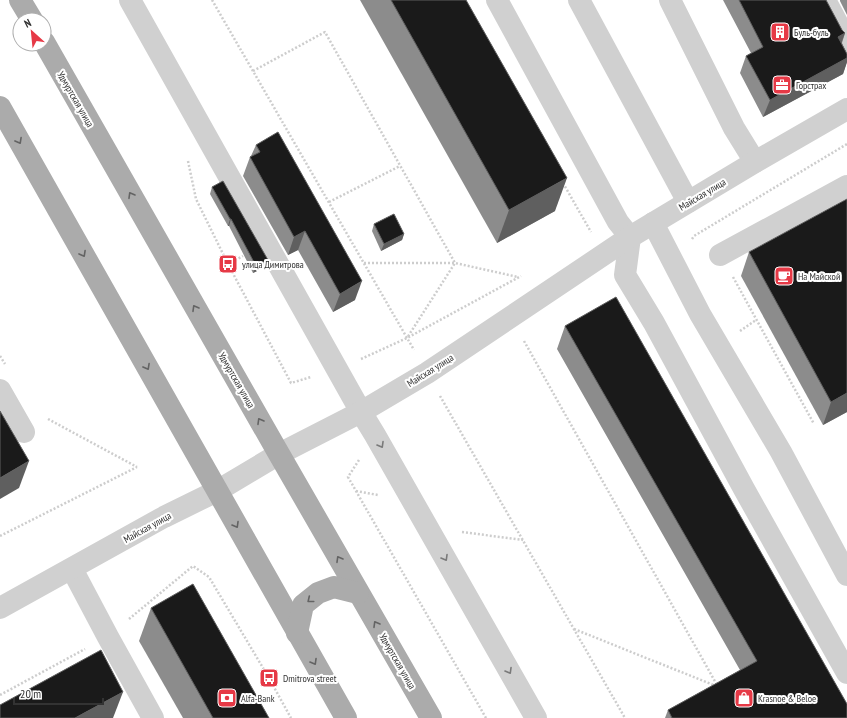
<svg xmlns="http://www.w3.org/2000/svg" width="847" height="718" font-family="'PT Sans Narrow',sans-serif">
<style>
.lines{fill:none;stroke-linecap:round;stroke-linejoin:round}
.path{stroke:#cdcdcd;stroke-width:2.5;stroke-dasharray:2 2;stroke-linecap:butt}
.minor{stroke:#d0d0d0;stroke-width:22}
.major{stroke:#ababab;stroke-width:22}
.wall{fill:#8c8c8c}
.shaded-wall{fill:#5f5f5f}
.building{fill:#1a1a1a;stroke:#5f5f5f}
.oneway{stroke:#636363}
.oneway2{stroke:#7a7a7a}
.labels{text-anchor:middle;stroke-width:4;stroke-linejoin:round;paint-order:stroke}
.poi-label{font-size:10px;fill:#333;stroke:#fff;text-anchor:start}
.street-label{font-size:10px;fill:#333;stroke:#fff}
</style>
<rect width="100%" height="100%" fill="#fff"/>
<g class="lines">
<!-- path -->
<g class="path">
<path d="M212 0 414 350"/>
<path d="M253 71 325 32 455 263 407 338"/>
<path d="M188 161 196 199 228 264 291 383 311 377"/>
<path d="M563 183 591 232"/>
<path d="M329 202 400 166"/>
<path d="M692 239 694 236 847 144"/>
<path d="M364 263H455L518 277"/>
<path d="M228 264 243 256"/>
<path d="M733 277 814 424"/>
<path d="M740 331 756 320"/>
<path d="M524 341 717 685"/>
<path d="M0 356 5 364"/>
<path d="M361 359 407 338 521 276"/>
<path d="M440 396 625 718"/>
<path d="M48 419 137 467"/>
<path d="M359 460 348 477 486 718"/>
<path d="M356 491 378 495"/>
<path d="M462 532 523 540"/>
<path d="M0 536 137 467"/>
<path d="M129 619 193 566 209 577 269 678 291 718"/>
<path d="M574 629 716 686"/>
<path d="M0 695 85 649"/>
</g>
<!-- minor -->
<g class="minor">
<path d="M130 0 361 412 375 435 536 718"/>
<path d="M497 0 618 222 630 237 625 275 654 323 744 489 847 673"/>
<path d="M579 0 688 202"/>
<path d="M670 0 734 128 755 162"/>
<path d="M825 0 847 41"/>
<path d="M653 223 700 314 781 452 847 575"/>
<path d="M720 255 847 186"/>
<path d="M0 390 24 432"/>
<path d="M72 569 108 637 153 718"/>
<path d="M0 608 164 517 217 491 279 454 361 412 427 373 630 237 755 162 847 109"/>
</g>
<!-- major -->
<g class="major">
<path d="M20 0 32 20"/>
<path d="M44 42 279 454 431 718"/>
<path d="M0 107 346 718"/>
<path d="M297 633 303 605 318 593 334 587 358 593"/>
</g>
</g>
<!-- wall -->
<g class="wall">
<path d="M360 0H466L555 211 497 243Z"/>
<path d="M723 0H826L842 30 845 33 842 43 847 54V62L843 74 763 117 740 73 746 56 751 53Z"/>
<path d="M840 0H847V15L840 1Z"/>
<path d="M256 145 355 300 333 312 298 250 288 255 243 176 250 157 251 156Z"/>
<path d="M212 187 265 267 253 273 229 226H228L210 194Z"/>
<path d="M374 224 404 234 402 240 381 251 372 231Z"/>
<path d="M749 252 847 412 823 425 741 276Z"/>
<path d="M565 326 847 718H665L668 710 740 670 557 349Z"/>
<path d="M151 608 269 718H183L139 641Z"/>
</g>
<!-- shaded-wall -->
<g class="shaded-wall">
<path d="M845 33 839 50 838 37Z"/>
<path d="M847 58V62L843 74 763 117 770 100Z"/>
<path d="M567 178 555 211 497 243 509 210Z"/>
<path d="M230 219H231L229 226H228Z"/>
<path d="M305 231 298 250 288 255 294 237Z"/>
<path d="M404 234 402 240 381 251 384 244Z"/>
<path d="M268 260 265 267 253 273 256 266Z"/>
<path d="M362 281 355 300 333 312 340 294Z"/>
<path d="M847 393V412L823 425 831 402Z"/>
<path d="M29 461 19 488 0 499V478Z"/>
<path d="M123 692 113 718H75Z"/>
</g>
<!-- building -->
<g class="building">
<path d="M391 0H466L567 178 509 210Z"/>
<path d="M739 0H826L842 30 845 33 838 37 847 54V58L770 100 746 56 763 47Z"/>
<path d="M278 132 362 281 340 294 305 231 294 237 250 157 260 152 256 145Z"/>
<path d="M223 181 268 260 256 266 231 219H230L212 187Z"/>
<path d="M847 199V393L831 402 749 252Z"/>
<path d="M394 214 404 234 384 244 374 224Z"/>
<path d="M616 297 847 704V718H672L668 710 757 661 565 326Z"/>
<path d="M0 411 29 461 0 478Z"/>
<path d="M193 584 269 718H213L151 608Z"/>
<path d="M101 650 123 692 75 718H0V705Z"/>
</g>
<!-- one-way arrows -->
<defs><path id="oneway-chevron" d="M-2-3.5L2.5 0L-2 3.5" fill="none" stroke-width="1.6" stroke-linecap="round" stroke-linejoin="round"/></defs>
<g class="oneway">
<use href="#oneway-chevron" transform="translate(19 141) rotate(61)"/>
<use href="#oneway-chevron" transform="translate(131 195) rotate(-120)"/>
<use href="#oneway-chevron" transform="translate(83 254) rotate(61)"/>
<use href="#oneway-chevron" transform="translate(195 308) rotate(-120)"/>
<use href="#oneway-chevron" transform="translate(147 367) rotate(61)"/>
<use href="#oneway-chevron" transform="translate(260 421) rotate(-120)"/>
<use href="#oneway-chevron" transform="translate(236 525) rotate(60)"/>
<use href="#oneway-chevron" transform="translate(339 559) rotate(-120)"/>
<use href="#oneway-chevron" transform="translate(310 600) rotate(141)"/>
<use href="#oneway-chevron" transform="translate(376 624) rotate(-120)"/>
<use href="#oneway-chevron" transform="translate(314 662) rotate(60)"/>
</g>
<g class="oneway2">
<use href="#oneway-chevron" transform="translate(381 445) rotate(60)"/>
<use href="#oneway-chevron" transform="translate(445 558) rotate(60)"/>
<use href="#oneway-chevron" transform="translate(509 671) rotate(60)"/>
</g>
<!-- icons -->
<defs>
<g id="building-square" transform="scale(1)"><rect x="-9" y="-9" width="18" height="18" rx="4" fill="#e63946" stroke="#fff"/><path d="M-4-6H4V6H1V3H-1V6H-4ZM-2.5-4.3h1.7v1.8h-1.7ZM.8-4.3h1.7v1.8H.8ZM-2.5-1h1.7V.8h-1.7ZM.8-1h1.7V.8H.8Z" fill="#fff"/></g>
<g id="office-square" transform="scale(1)"><rect x="-9" y="-9" width="18" height="18" rx="4" fill="#e63946" stroke="#fff"/><path d="M-6-3h4V-5.5h4V-3h4V5H-6ZM-1-4.5V-3h2v-1.5ZM-6 0V1H6V0Z" fill="#fff"/></g>
<g id="bus-square" transform="scale(1)"><rect x="-9" y="-9" width="18" height="18" rx="4" fill="#e63946" stroke="#fff"/><path d="M-5-6H5V4H4V6H2V4H-2V6H-4V4H-5ZM-3.5-4V0h7V-4ZM-3.5 1.2v1.5H-2V1.2ZM2 1.2v1.5H3.5V1.2Z" fill="#fff"/></g>
<g id="cafe-square" transform="scale(1)"><rect x="-9" y="-9" width="18" height="18" rx="4" fill="#e63946" stroke="#fff"/><path d="M-5.5-4.5H6V0H3Q3 3.5 0 3.5H-2.5Q-5.5 3.5-5.5 0ZM3-3.2v2h1.7v-2ZM-6 4.5H4V6H-6Z" fill="#fff"/></g>
<g id="bank-square" transform="scale(1)"><rect x="-9" y="-9" width="18" height="18" rx="4" fill="#e63946" stroke="#fff"/><path d="M-6-4H6V4H-6ZM0-2.3a2.3 2.3 0 1 0 0 4.6a2.3 2.3 0 1 0 0-4.6Z" fill="#fff"/></g>
<g id="shop-square" transform="scale(1)"><rect x="-9" y="-9" width="18" height="18" rx="4" fill="#e63946" stroke="#fff"/><path d="M-5-2.5h2.3a2.7 3.5 0 0 1 5.4 0H5L5.5 6h-11ZM-1.5-2.5h3a1.5 2.3 0 0 0-3 0Z" fill="#fff"/></g>
</defs>
<g fill-rule="evenodd">
<use href="#building-square" x="780" y="32"/>
<use href="#office-square" x="782" y="85"/>
<use href="#bus-square" x="228" y="264"/>
<use href="#cafe-square" x="784" y="276"/>
<use href="#bus-square" x="269" y="678"/>
<use href="#bank-square" x="227" y="698"/>
<use href="#shop-square" x="744" y="698"/>
</g>
<g class="labels">
<!-- poi labels -->
<g class="poi-label">
<text x="794" y="36">Буль-буль</text>
<text x="796" y="89">Горстрах</text>
<text x="242" y="268">улица Димитрова</text>
<text x="798" y="280">На Майской</text>
<text x="283" y="682">Dmitrova street</text>
<text x="241" y="702">Alfa-Bank</text>
<text x="758" y="702">Krasnoe &amp; Beloe</text>
</g>
<!-- street labels -->
<g class="street-label">
<text transform="translate(76 99) rotate(60)" y="4">Удмуртская улица</text>
<text transform="translate(702 194) rotate(-31)" y="4">Майская улица</text>
<text transform="translate(430 370) rotate(-32)" y="4">Майская улица</text>
<text transform="translate(237 380) rotate(60)" y="4">Удмуртская улица</text>
<text transform="translate(147 527) rotate(-29)" y="4">Майская улица</text>
<text transform="translate(398 661) rotate(60)" y="4">Удмуртская улица</text>
</g>
</g>
<!-- north arrow -->
<g transform="translate(32 32) rotate(333)"><circle r="19" fill="#ffffff" stroke="#adadad"/>
<path d="M0-3L7 15L0 10L-7 15Z" fill="#e63946"/>
<text y="-6" font-size="11" font-weight="bold" text-anchor="middle" fill="#333333">N</text>
</g>
<!-- scale -->
<path d="M14 698v6h89v-6" fill="none" stroke="#333333" stroke-width="2"/>
<text x="20" y="698" font-size="12" fill="#333333" stroke="#ffffff" stroke-width="3" paint-order="stroke">20 m</text>
</svg>
